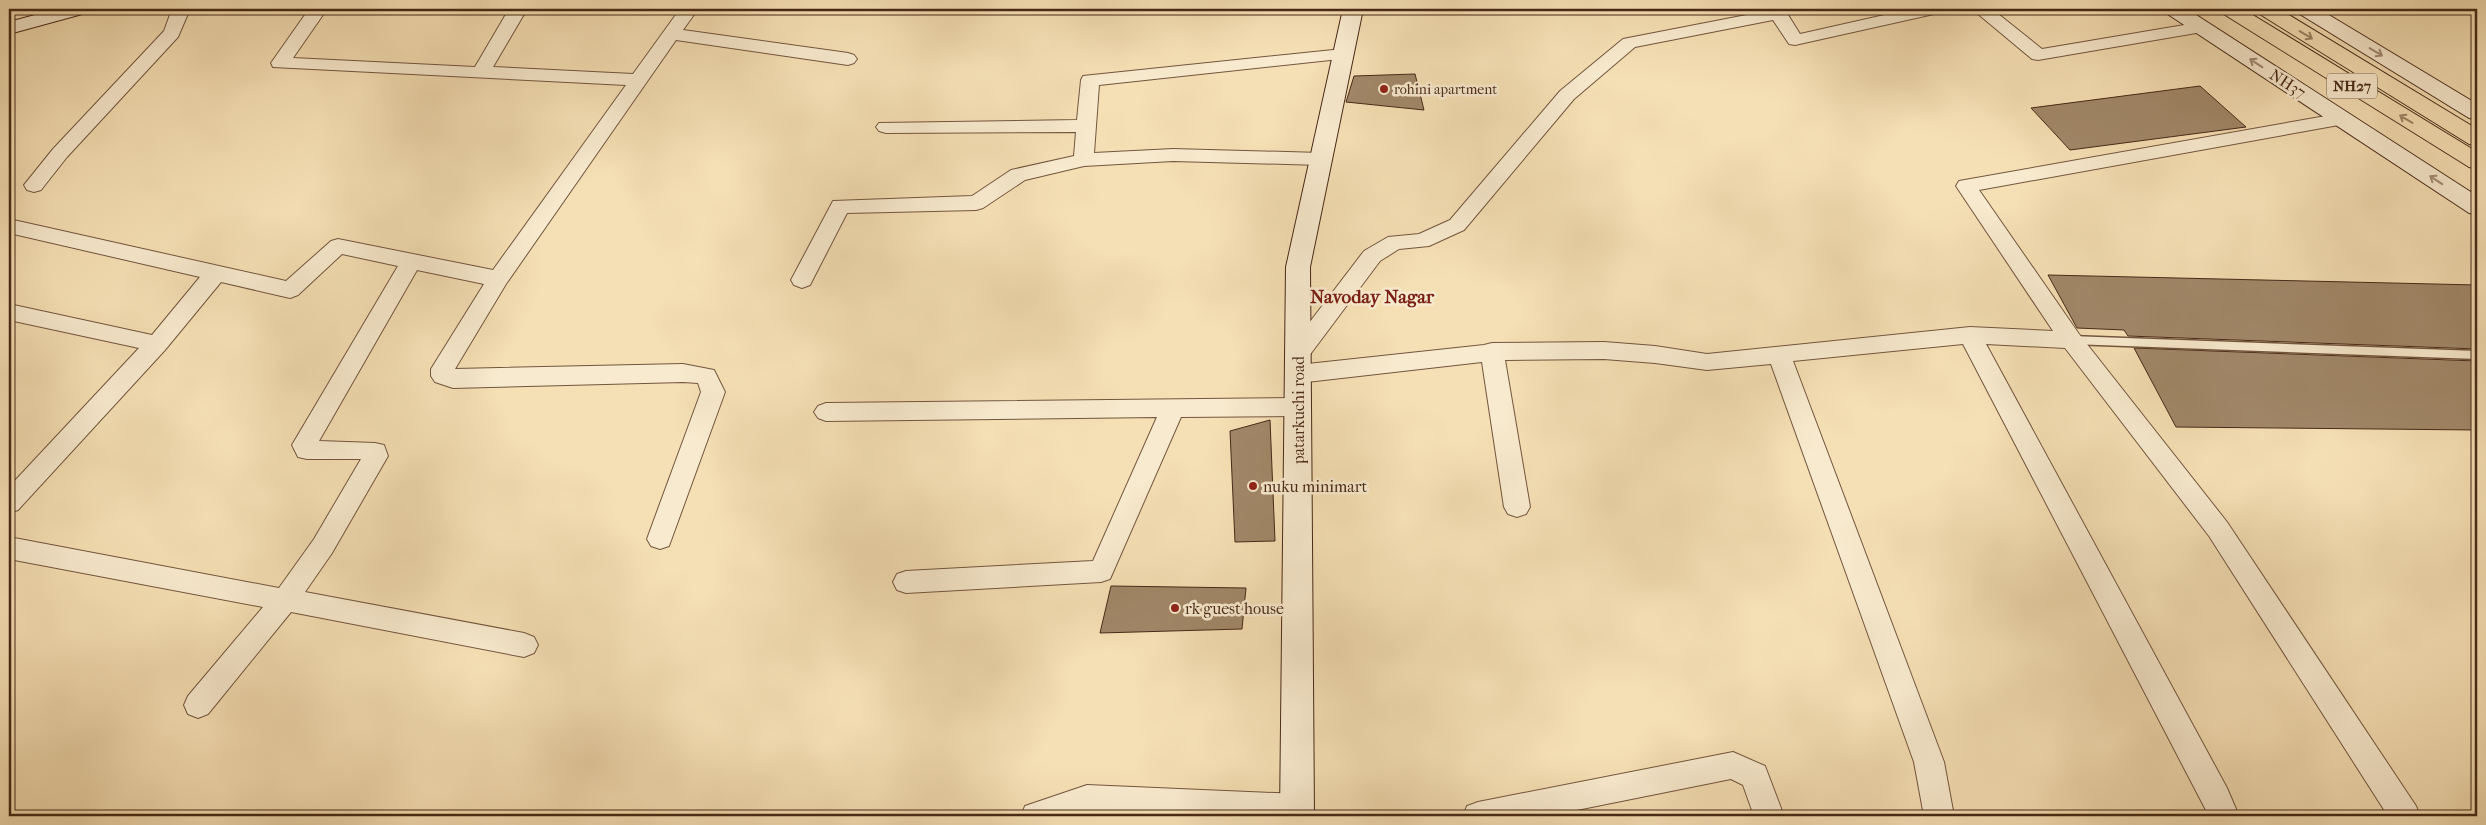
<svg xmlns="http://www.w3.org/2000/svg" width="2486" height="825" font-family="'IM FELL French Canon',serif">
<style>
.building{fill:#a18869;stroke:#472917}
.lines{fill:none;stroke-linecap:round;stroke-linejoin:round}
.lane-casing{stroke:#72563e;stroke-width:3}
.street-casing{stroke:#72563e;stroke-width:2}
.secondary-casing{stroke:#472917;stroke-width:2}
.highway-casing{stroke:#472917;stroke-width:2}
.lane{fill:#f8eace;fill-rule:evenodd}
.street{fill:#f8eace;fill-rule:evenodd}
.secondary{fill:#f8eace;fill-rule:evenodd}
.highway{fill:#f5dfb4;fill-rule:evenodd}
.oneway{stroke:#9e8466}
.oneway2{stroke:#a08a72}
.poi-dot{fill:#8f2418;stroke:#f8eace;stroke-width:2}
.labels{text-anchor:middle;stroke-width:5;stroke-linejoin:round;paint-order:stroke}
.far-poi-label{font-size:14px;fill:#472917;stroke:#f8eace;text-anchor:start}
.shield{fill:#f8eace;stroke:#7c634e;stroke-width:1}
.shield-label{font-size:15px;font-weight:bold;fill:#472917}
.street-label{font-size:16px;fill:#472917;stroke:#f8eace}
.poi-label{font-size:16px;fill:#472917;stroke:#f8eace;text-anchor:start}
.quarter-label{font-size:19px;font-weight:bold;fill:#7a1f14;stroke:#f8eace}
</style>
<rect width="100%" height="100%" fill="#f5dfb4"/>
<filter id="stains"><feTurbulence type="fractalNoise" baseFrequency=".004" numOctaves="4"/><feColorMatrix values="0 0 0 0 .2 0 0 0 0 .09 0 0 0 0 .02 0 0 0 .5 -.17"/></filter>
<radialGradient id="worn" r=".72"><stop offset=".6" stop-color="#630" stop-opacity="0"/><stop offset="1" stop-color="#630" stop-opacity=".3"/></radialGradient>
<!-- building -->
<g class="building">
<path d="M1415 74 1424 110 1346 102 1354 76Z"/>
<path d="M2200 86 2246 127 2070 150 2031 108Z"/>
<path d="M2048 275 2477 285V349L2128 336 2124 330 2077 328Z"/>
<path d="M2134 348 2477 361V430L2176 427Z"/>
<path d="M1270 420 1275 541 1235 542 1230 431Z"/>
<path d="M1111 586 1246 588 1242 629 1100 633Z"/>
</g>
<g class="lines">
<!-- lane casing -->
<g class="lane-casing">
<path id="lane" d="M2071 336 2477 351V359L2071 344 2065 340Z"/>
</g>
<!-- street casing -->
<g class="street-casing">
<g id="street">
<path d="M172 9H190L178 37 67 157 41 190 34 192 27 190 24 185 53 149 164 31Z"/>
<path d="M309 9H327L293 58 475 67 509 9H527L493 67 633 74 680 9H698L683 30 848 53 854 55 857 59 854 63 848 65 676 40 506 284 455 369 683 364 714 370 725 392 669 546 660 549 651 546 647 539 701 392 698 383 683 382 453 388 435 382 431 376V369L484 284 417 270 319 441 375 443 384 445 388 456 332 553 305 592 524 633 534 637 538 645 534 653 524 657 291 612 208 714 198 718 188 714 184 705 188 696 263 607 9 559V537L279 588 314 539 361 459H307L298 457 292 445 398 266 342 254 298 295 290 298 221 282 165 350 18 510 9 513V487L139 348 9 320V304L152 335 200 277 9 233V219L286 281 331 241 338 239 493 270 626 85 273 67 271 63Z"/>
<path d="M1765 9 1785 10 1800 34 1911 9H1943L1940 13 1934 14 1795 45 1789 44 1773 20 1635 47 1574 99 1464 230 1429 246 1399 249 1380 261 1306 360 1298 362 1290 360 1287 354 1290 348 1364 251 1388 237 1419 234 1450 220 1560 91 1623 39 1767 11Z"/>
<path d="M1972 9H1992L2042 49 2202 22 2208 23 2211 27 2208 31 2202 32 2038 60 2032 59Z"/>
<path d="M1343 49 1349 50 1352 54 1349 58 1099 85 1094 153 1173 149 1321 153 1328 155 1331 159 1328 163 1321 165 1173 161 1084 166 1025 180 983 208 976 210 847 213 810 285 802 288 794 285 791 280 833 201 972 196 1011 170 1074 156 1076 132 886 133 879 131 876 127 879 123 1077 120 1081 80 1083 76Z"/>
<path d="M2343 113 2350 115 2353 119 2350 123 1979 190 2079 334 2227 522 2416 806 2420 816H2388L2209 536 2065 348 1986 344 2227 788 2239 816H2209L1963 344 1793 361 1944 762 1954 816H1924L1914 762 1771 364 1707 370 1655 363 1604 359 1505 360 1530 507 1526 514 1517 517 1508 514 1504 507 1482 362 1298 383 1290 380 1286 374 1290 368 1298 365 1484 345 1492 343 1604 342 1655 346 1707 354 1970 327 2053 331 1956 186 1959 181Z"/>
<path d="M1298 398 1306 401 1310 407 1306 413 1298 416 1181 417 1110 579 1101 582 906 593 897 590 893 582 897 574 906 571 1093 561 1157 417 826 421 818 418 814 412 818 406 826 403Z"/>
<path d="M1733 752 1765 766 1784 816H1754L1743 785 1731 779 1547 816H1463L1467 806 1478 802Z"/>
<path d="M1087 785 1297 794 1308 798 1312 808 1308 816H1163L1087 813 1077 816H1021L1025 806Z"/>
</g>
</g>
<!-- secondary casing -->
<g class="secondary-casing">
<g id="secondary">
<path d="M57 9H89L86 13 9 34V22Z"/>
<path d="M1343 9H1363L1310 267 1314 816H1280L1286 267Z"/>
<path d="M2163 9H2187L2477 196V215L2469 213 2166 13Z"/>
<path d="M2295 9H2319L2477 104V120L2469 118 2298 13Z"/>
</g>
</g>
<!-- highway casing -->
<g class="highway-casing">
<g id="highway">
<path d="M2219 9H2243L2477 152V169L2469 167 2222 13Z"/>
<path d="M2255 9H2279L2477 129V146L2469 144 2258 13Z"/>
</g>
</g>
<!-- lane -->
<use href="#lane" class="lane"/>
<!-- street -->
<use href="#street" class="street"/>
<!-- secondary -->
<use href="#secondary" class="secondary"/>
<!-- highway -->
<use href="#highway" class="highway"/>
</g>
<!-- one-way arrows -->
<defs><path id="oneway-shaft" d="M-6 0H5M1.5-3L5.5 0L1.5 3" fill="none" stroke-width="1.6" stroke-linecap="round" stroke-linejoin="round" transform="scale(1.25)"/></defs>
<g class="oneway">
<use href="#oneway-shaft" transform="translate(2306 35) rotate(31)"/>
<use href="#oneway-shaft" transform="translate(2406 119) rotate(-149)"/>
</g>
<g class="oneway2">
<use href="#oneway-shaft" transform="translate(2376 52) rotate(31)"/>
<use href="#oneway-shaft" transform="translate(2256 63) rotate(-147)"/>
<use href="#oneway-shaft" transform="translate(2436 180) rotate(-147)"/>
</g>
<!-- markers -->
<g class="poi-dot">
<circle cx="1384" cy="89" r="5"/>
<circle cx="1253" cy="486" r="5"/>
<circle cx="1175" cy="608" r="5"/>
</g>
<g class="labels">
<!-- far-poi labels -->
<g class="far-poi-label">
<text x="1394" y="94">rohini apartment</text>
</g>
<!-- shield labels -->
<rect class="shield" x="2327" y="73.5" width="50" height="25" rx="4"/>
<g class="shield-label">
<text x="2352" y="91">NH27</text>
</g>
<!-- street labels -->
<g class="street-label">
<text transform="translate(2288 83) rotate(33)" y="6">NH37</text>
<text transform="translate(1298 410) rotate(-90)" y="6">patarkuchi road</text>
</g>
<!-- poi labels -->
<g class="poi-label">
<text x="1263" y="492">nuku minimart</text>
<text x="1185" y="614">rk guest house</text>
</g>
<!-- quarter labels -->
<g class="quarter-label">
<text x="1372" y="303">Navoday Nagar</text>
</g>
</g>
<!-- margin -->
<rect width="2486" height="825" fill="none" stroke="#f5dfb4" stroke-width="30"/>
<rect x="10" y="10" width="2466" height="805" fill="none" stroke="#472917" stroke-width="2.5"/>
<rect x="15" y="15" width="2456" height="795" fill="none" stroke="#472917"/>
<rect width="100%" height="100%" filter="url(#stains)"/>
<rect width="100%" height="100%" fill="url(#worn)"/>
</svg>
